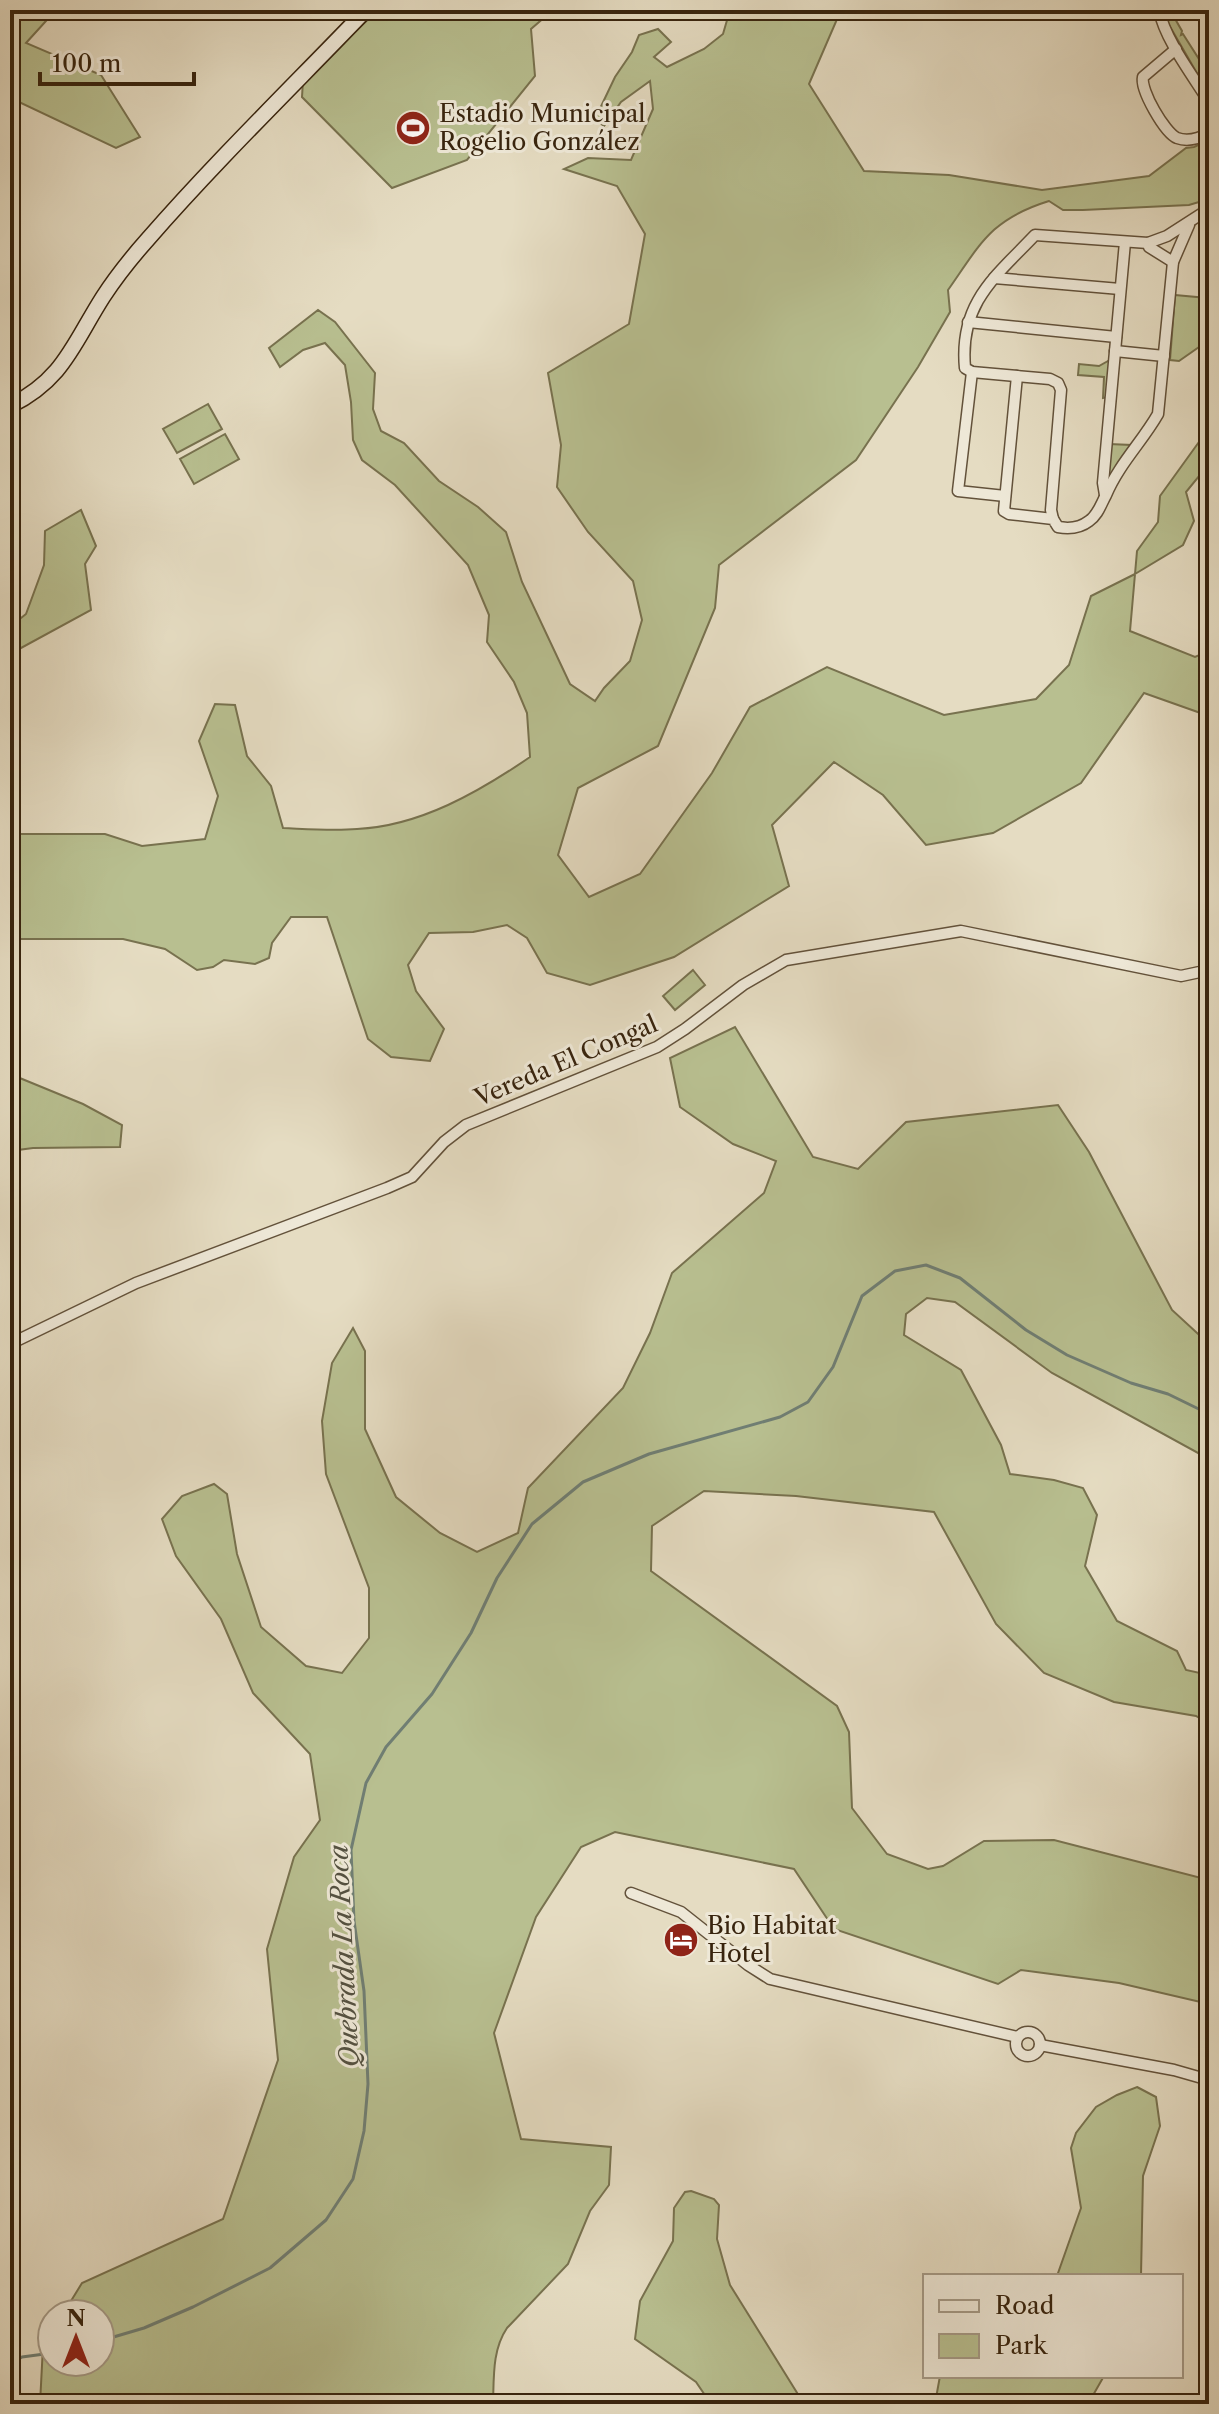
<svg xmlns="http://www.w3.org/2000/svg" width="1219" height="2414" font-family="'Libre Caslon Text',serif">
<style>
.green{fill:#b8bf90;stroke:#78724f;stroke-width:2}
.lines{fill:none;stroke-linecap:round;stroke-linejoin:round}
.stream{stroke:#707e73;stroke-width:3}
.street-casing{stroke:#63523b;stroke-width:13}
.secondary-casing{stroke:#38240e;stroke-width:17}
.street{stroke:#eee8d7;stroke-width:10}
.secondary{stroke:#eee8d7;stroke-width:14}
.labels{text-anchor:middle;stroke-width:6;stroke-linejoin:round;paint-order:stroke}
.poi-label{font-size:24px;fill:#38240e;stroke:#eee8d7;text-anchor:start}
.street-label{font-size:24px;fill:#38240e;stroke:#eee8d7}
.water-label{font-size:26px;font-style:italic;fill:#545141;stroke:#eee8d7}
</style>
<rect width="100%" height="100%" fill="#e5dcc2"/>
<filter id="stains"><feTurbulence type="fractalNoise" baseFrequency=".0025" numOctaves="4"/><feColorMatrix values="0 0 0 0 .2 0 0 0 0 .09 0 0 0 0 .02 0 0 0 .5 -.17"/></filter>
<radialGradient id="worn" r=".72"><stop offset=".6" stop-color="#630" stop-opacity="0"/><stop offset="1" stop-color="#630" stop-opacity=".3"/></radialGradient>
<!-- green -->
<g class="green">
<path d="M10 10H56L26 43 101 75 140 137 116 148 17 101H10Z"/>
<path d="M378 10H553L531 29 535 76 467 160 392 188 302 97 303 81Z"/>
<path d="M730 10H841L809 84 864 171 949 175 1042 190 1149 176 1186 148 1194 147 1209 140V199L1189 205 1083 210H1063L1049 201C991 219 981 243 948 290L950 312 918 367 856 460 719 565 715 608 658 746 578 788 558 855 589 897 640 874 712 773 750 707 827 667 944 715 1036 699 1069 665 1091 596 1135 574 1137 551 1158 522 1160 496 1204 435 1209 370V464L1186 492 1194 521 1183 545 1135 574 1130 631 1195 657 1209 651V716L1144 693 1081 783 993 833 926 845 883 795 834 762 772 825 789 886 674 957 590 985 547 973 527 938 507 925 473 932 429 933 408 965 416 991 444 1029 430 1061 391 1057 368 1039 327 917H291L272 943 269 958 255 964 224 960 213 967 197 970 165 949 123 939H10V834H105L142 846 205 839 218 796 199 741 215 704 235 705 247 756 271 786 283 828C307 829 332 831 357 829 420 826 479 792 530 757L527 713 514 682 487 642 489 615 468 565 395 485 362 460 353 440 351 402 345 365 325 343 303 350 280 367 269 348 318 310 335 322 375 373 373 409 381 431 404 443 439 481 478 507 506 532 522 582 570 684 595 701 604 688 630 661 642 620 633 581 588 532 557 487 561 445 548 373 629 324 645 234 617 186 564 169 588 158 631 160 653 109 650 81 621 102 604 126 595 119 615 77 632 52 639 35 658 29 671 42 654 57 667 67 704 49 723 34Z"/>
<path d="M1163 10H1170L1182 31 1181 35 1183 34 1206 70 1209 68V94L1165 18Z"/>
<path d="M1175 295 1207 298 1206 314 1209 317V340L1179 361 1170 360Z"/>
<path d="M1108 361 1112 362 1108 397 1103 398 1104 377 1078 375 1079 364 1099 366Z"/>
<path d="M208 404 222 429 177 453 163 429Z"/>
<path d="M225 434 239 459 194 484 180 459Z"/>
<path d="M1109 444 1131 445 1106 482Z"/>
<path d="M81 510 96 546 85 564 91 610 10 654V627L26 614 44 565 45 531Z"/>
<path d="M693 970 705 985 675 1010 663 996Z"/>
<path d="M735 1027 813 1157 858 1169 906 1122 1058 1105 1089 1152 1172 1310 1209 1344V1459L1052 1373 955 1302 927 1298 906 1314 904 1335 961 1370 1001 1445 1010 1474 1054 1480 1083 1488 1097 1515 1085 1566 1117 1621 1177 1651 1186 1670 1209 1675V1724L1196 1716 1114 1702 1044 1673 996 1624 934 1512 796 1496 704 1491 652 1526 651 1571 837 1706 849 1732 852 1808 887 1854 928 1869 943 1866 984 1841 1054 1840 1209 1880V2004L1119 1983 1021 1970 998 1984 834 1929 794 1869 615 1832 581 1847 536 1917 494 2033 521 2139 611 2147 609 2185 590 2211 568 2264 507 2328C492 2350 494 2378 493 2404H40L43 2346 52 2331V2362H100V2314H63L82 2283 223 2219 278 2060 267 1949 294 1857 320 1820 310 1754 253 1693 221 1619 176 1556 162 1519 182 1496 214 1484 227 1494 237 1554 261 1627 306 1666 342 1673 369 1638V1588L326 1474 322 1421 332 1363 353 1328 365 1351V1429L396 1497 440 1533 477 1552 518 1533 528 1488 623 1388 650 1333 672 1273 764 1193 776 1161 733 1144 680 1107 670 1058Z"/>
<path d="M10 1074 83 1104 122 1125 120 1147 33 1148 10 1151Z"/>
<path d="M1137 2087 1156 2097 1160 2126 1143 2176 1141 2276H1057L1081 2208 1071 2148 1076 2133 1096 2107 1117 2095Z"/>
<path d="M691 2191 714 2199 719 2205 717 2239 730 2285 804 2404H711L696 2382 635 2339 640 2301 673 2241 674 2208 685 2192Z"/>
<path d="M940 2376H1104L1088 2404H941L936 2398Z"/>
</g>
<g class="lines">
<!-- stream -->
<g class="stream">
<path d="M100 2341 144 2328 193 2307 270 2268 326 2220 353 2179 364 2131 368 2084 364 1991 354 1921 351 1850 366 1783 386 1747 432 1694 471 1633 497 1578 532 1524 583 1482 649 1454 780 1417 808 1402 833 1367 862 1296 895 1271 926 1265 960 1278 1026 1330 1067 1355 1131 1383 1168 1394 1209 1414"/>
<path d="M10 2364 22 2357 52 2353"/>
</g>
<!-- street casing -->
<g class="street-casing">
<g id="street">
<path d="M1159 10C1165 40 1193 76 1209 102"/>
<path d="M1176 49 1143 77C1140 90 1165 133 1177 138 1188 142 1200 138 1209 133"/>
<path d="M1148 243 1149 247 1173 262"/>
<path d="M994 278 1120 289"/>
<path d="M968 322 1116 337"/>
<path d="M1115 351 1164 356"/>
<path d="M972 372 958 491 1005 496"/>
<path d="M1017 376 1004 511 1009 514 1053 519 1058 527C1069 529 1080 528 1089 521 1098 515 1101 504 1106 495 1119 464 1142 442 1158 414L1173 262 1189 225"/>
<path d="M1105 495 1103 483 1125 242"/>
<path d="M1053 519 1051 510 1061 390 1058 383 1050 379 972 372 965 368C959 303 995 277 1035 235L1148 243 1167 236 1209 209"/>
<path d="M10 1344 136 1283 387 1188 412 1177 444 1142 466 1125 657 1047 685 1029 743 985 786 960 961 931 1181 976 1209 970"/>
<path d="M631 1893 681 1912 748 1965 770 1979 1017 2037"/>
<circle cx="1028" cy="2044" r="12"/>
<path d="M1040 2045 1174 2070 1209 2080"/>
</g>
</g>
<!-- secondary casing -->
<g class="secondary-casing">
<path id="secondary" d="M10 406C64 379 73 344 103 297 116 277 132 257 148 239 217 160 293 86 366 10"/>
</g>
<!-- street -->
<use href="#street" class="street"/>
<!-- secondary -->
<use href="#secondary" class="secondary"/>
</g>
<!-- icons -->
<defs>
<g id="stadium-disc" transform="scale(1.8)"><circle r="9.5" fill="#8f2418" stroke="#eee8d7"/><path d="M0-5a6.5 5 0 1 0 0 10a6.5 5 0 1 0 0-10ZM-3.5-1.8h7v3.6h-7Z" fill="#fff"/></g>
<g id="hotel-disc" transform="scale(1.8)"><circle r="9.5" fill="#8f2418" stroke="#eee8d7"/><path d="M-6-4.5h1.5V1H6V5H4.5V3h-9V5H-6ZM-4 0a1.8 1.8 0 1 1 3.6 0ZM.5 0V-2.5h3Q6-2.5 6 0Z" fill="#fff"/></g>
</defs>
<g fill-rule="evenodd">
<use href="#stadium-disc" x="413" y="128"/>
<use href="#hotel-disc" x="681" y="1940"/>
</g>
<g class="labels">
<!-- poi labels -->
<g class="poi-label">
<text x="439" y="122">Estadio Municipal<tspan x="439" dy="28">Rogelio González</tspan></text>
<text x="707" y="1934">Bio Habitat<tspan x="707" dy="28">Hotel</tspan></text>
</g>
<!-- street labels -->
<g class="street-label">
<text transform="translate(566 1061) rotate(-23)" y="8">Vereda El Congal</text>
</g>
<!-- water labels -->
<g class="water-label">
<text transform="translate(344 1956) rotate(-93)" y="9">Quebrada La Roca</text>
</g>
</g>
<!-- margin -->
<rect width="1219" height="2414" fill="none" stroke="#e5dcc2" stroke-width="40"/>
<rect x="12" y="12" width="1195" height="2390" fill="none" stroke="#38240e" stroke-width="4"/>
<rect x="20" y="20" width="1179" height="2374" fill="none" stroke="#38240e" stroke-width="2"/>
<!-- legend -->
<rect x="923" y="2274" width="260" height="104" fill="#eee8d7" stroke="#a59a87" stroke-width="2"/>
<rect x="939" y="2300" width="40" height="12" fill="#eee8d7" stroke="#a59a87" stroke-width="2"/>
<text x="995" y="2314" font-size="24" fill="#38240e">Road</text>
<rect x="939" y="2334" width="40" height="24" fill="#b8bf90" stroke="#a59a87" stroke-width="2"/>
<text x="995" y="2354" font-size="24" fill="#38240e">Park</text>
<!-- north arrow -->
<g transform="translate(76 2338)"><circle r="38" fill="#eee8d7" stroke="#a59a87" stroke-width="2"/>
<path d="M0-6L14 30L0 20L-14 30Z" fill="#8f2418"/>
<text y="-12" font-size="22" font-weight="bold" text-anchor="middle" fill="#38240e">N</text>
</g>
<!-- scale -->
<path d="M40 72v12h154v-12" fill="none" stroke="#38240e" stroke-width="4"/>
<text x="52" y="72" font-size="24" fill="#38240e" stroke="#eee8d7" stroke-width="6" paint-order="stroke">100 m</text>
<rect width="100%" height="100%" filter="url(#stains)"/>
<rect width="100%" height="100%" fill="url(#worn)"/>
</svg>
